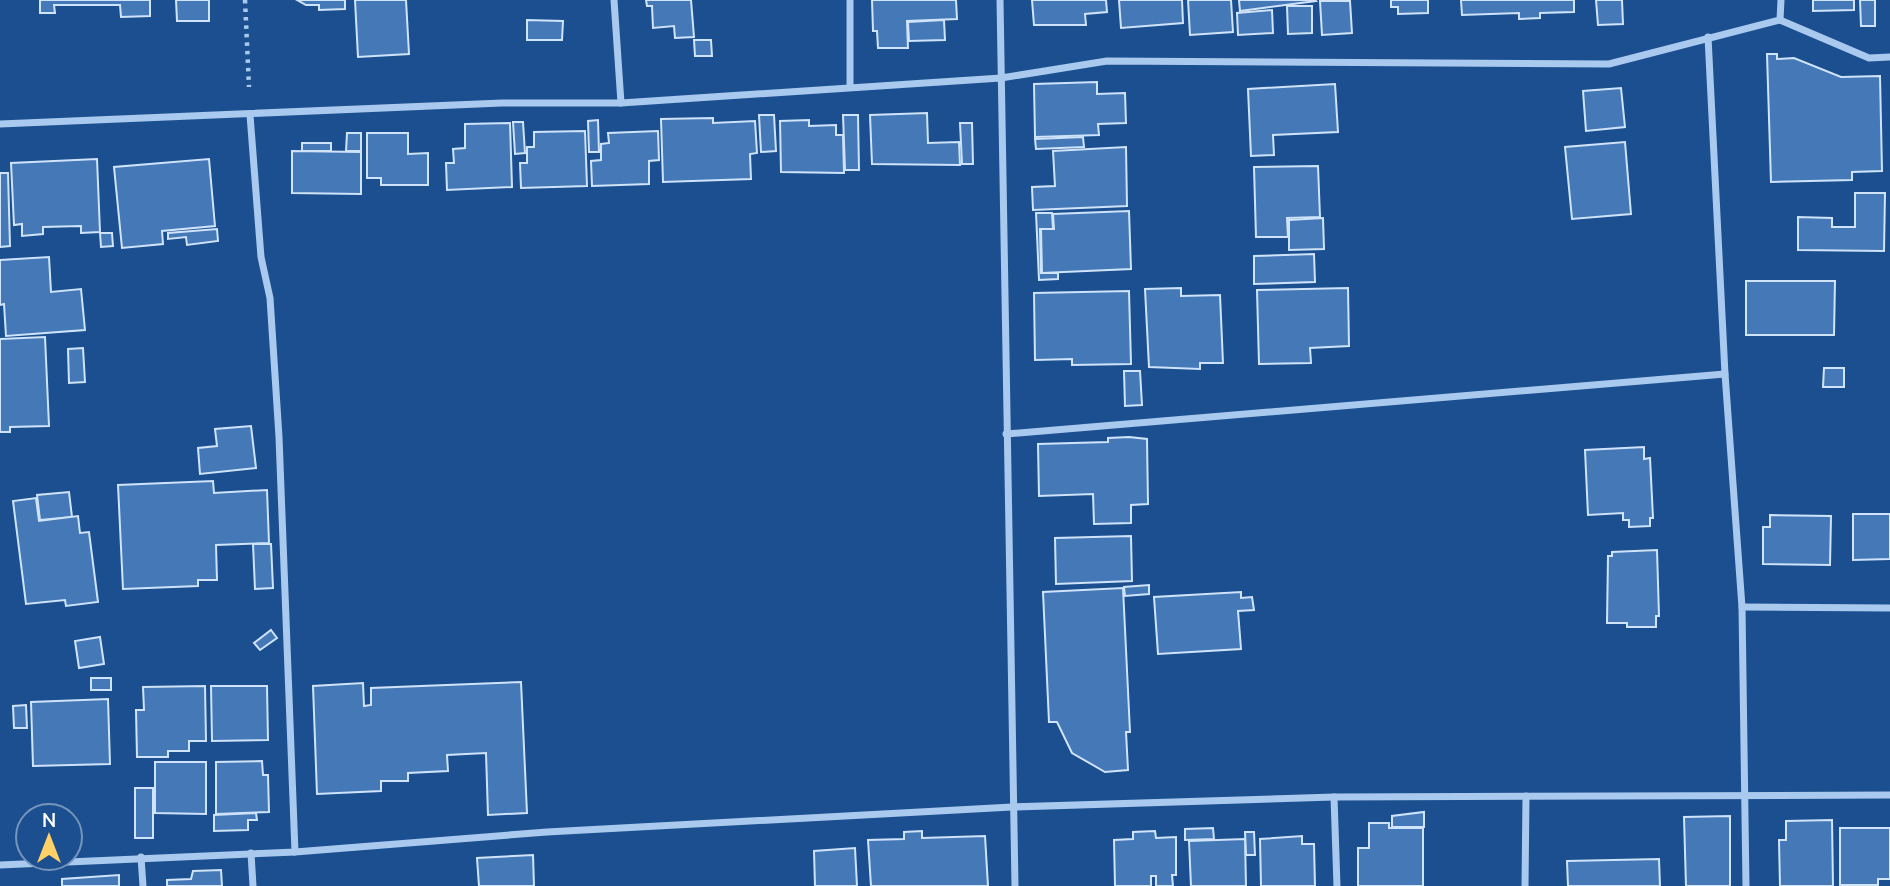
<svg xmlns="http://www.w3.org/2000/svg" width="1890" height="886" font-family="'Nunito Sans',sans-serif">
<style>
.building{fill:#4478b7;stroke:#cfe3fa;stroke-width:2}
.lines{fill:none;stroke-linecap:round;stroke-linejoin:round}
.path{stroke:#a9c9ee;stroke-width:4.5;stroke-dasharray:3.5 5;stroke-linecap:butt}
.minor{stroke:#a9c9ee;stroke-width:7}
</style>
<rect width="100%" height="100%" fill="#1b4f8f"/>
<!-- building -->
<g class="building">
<path d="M40 0H150V16L121 17 120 5H54L55 13H40Z"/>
<path d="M176 0H209V21H177Z"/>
<path d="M297 0H345V9L319 10V5H306Z"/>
<path d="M355 0H406L409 54 358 57Z"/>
<path d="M646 0H691L694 37 675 38 674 26 653 28 652 6H647Z"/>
<path d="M872 0H956L957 19 907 21 908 48H878L877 31H873Z"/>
<path d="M1032 0H1106L1107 12 1085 14 1086 25H1034Z"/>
<path d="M1119 0H1182L1183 23 1121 28Z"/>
<path d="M1188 0H1231L1233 32 1190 35Z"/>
<path d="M1239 0H1315L1316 1 1240 11Z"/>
<path d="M1391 0H1428V13L1398 14V7H1391Z"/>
<path d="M1461 0H1574V12L1540 13V18L1519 19V13L1462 15Z"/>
<path d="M1596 0H1622L1623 24 1598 25Z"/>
<path d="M1813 0H1854V10L1813 11Z"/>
<path d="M1860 0H1875V26H1861Z"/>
<path d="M1320 1H1350L1352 33 1322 35Z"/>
<path d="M1287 6H1312V33L1288 34Z"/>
<path d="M1272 10 1273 33 1238 35 1237 13Z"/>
<path d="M527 20 563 21 562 40H527Z"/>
<path d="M944 20 945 40 909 41 908 22Z"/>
<path d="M694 40H711L712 56H695Z"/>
<path d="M1767 54H1777V59L1794 58 1841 77 1880 76 1882 171 1852 172V180L1771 182Z"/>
<path d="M1097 82V94L1125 93 1126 123 1098 124 1099 135 1035 137 1034 84Z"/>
<path d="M1335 84 1338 132 1273 135 1274 155 1251 156 1248 89Z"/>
<path d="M1621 88 1625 127 1586 131 1583 91Z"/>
<path d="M927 113 928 143 959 142 960 165 872 164 870 115Z"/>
<path d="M759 115H774L776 151 761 152Z"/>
<path d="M843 115H858L859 170H845Z"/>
<path d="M713 118V123L755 121 757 153 750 154 751 179 663 182 661 119Z"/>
<path d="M598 120 599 152H589L588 121Z"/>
<path d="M809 120V126L836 125V135H843L844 173 781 172 780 121Z"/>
<path d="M513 122H523L525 153 515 154Z"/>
<path d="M510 123 512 187 447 190 446 163H454L453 149 465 148V124Z"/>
<path d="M960 123H972L973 164H962Z"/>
<path d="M585 131 587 186 521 188 520 163H527V147H534V132Z"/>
<path d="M658 131 659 160 649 161V184L592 186 591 161 601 160V144L609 143 608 133Z"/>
<path d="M347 133H361V151H346Z"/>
<path d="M367 133H408V154L428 153V185H381V178H367Z"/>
<path d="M1083 137 1084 147 1036 149 1035 139Z"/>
<path d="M1625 142 1631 214 1572 219 1565 147Z"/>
<rect x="302" y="143" width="29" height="8"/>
<path d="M1126 147 1127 206 1033 210 1032 187 1055 186 1053 151Z"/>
<path d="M292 151 361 152V194L292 193Z"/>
<path d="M97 159 100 232 81 233V226L43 227V234L22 236V224L14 225 11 163Z"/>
<path d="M209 159 215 226 162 231 163 244 122 248 114 167Z"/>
<path d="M1318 166 1320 217 1287 218 1288 237H1256L1254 167Z"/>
<path d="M0 173H8L10 246 0 247Z"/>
<path d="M1855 193H1885L1884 251 1798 250V217L1832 218V227H1855Z"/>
<path d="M1129 211 1131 269 1042 273 1041 229H1054L1053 214Z"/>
<path d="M1036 213H1052L1053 229H1040L1041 273H1058V279L1039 280Z"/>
<path d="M1323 218 1324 249 1289 250V220Z"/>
<path d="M217 229 218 241 187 245 186 237 168 239V233Z"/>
<path d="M100 233H112L113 246 101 247Z"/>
<path d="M1314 254 1315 282 1254 284V256Z"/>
<path d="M49 257 51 292 81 289 85 330 6 336 4 304 0 305V260Z"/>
<path d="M1746 281H1835L1834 335H1746Z"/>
<path d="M1181 288V296L1220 295 1223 363H1200V369L1149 367 1145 289Z"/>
<path d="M1348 288 1349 346 1310 348 1311 363 1259 364 1257 290Z"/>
<path d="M1129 291 1131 364 1072 365V359L1035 360 1034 293Z"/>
<path d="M45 337 49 426 10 427V432H0V339Z"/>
<path d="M83 348 85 382 69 383 68 349Z"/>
<path d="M1824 368H1844V387H1823Z"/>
<path d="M1124 371H1140L1142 405 1125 406Z"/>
<path d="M251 426 256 468 200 474 198 448 217 446 215 429Z"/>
<path d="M1129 437 1147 439 1148 504 1131 505V523L1094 524 1093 494 1039 496 1038 444 1108 442V438Z"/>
<path d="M1644 447V459L1650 458 1653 518H1650V526L1629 527V520H1623V513L1588 515 1585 450Z"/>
<path d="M213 481 214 493 267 490 269 543 216 545 217 580H198V586L123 589 118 485Z"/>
<path d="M69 492 72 517 40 520 37 495Z"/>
<path d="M36 498 39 521 78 516 80 533 89 532 98 602 66 606 65 600 26 604 13 501Z"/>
<path d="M1853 514H1890V559L1853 560Z"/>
<path d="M1770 515 1831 516 1830 565 1763 564V527H1770Z"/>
<path d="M1131 536 1132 581 1056 584 1055 538Z"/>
<path d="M253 544H271L273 588 255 589Z"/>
<path d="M1657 550 1659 616H1656V627H1627V623H1607L1608 556H1612V552Z"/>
<path d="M1149 585V594L1125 596 1124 587Z"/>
<path d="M1123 588 1130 732H1126L1128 770 1105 772 1072 753 1057 722H1049L1043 592Z"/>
<path d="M1241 592V598L1252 597 1254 610 1238 611 1241 649 1158 654 1154 597Z"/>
<path d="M271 630 277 638 260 650 254 643Z"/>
<path d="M100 637 104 664 79 668 75 641Z"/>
<rect x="91" y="678" width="20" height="12"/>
<path d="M521 682 527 813 488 815 486 753 447 755 448 771 408 773V781H381V791L317 794 313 686 363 683 364 706 371 705V688Z"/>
<path d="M205 686 206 741H189V751H168V757H137L136 710H144L143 687Z"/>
<path d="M211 686H267L268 740 212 741Z"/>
<path d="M108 699 110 764 33 766 31 702Z"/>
<path d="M26 705 27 728H14L13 706Z"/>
<path d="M262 761 263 775H268L269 812 216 814V762Z"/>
<path d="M155 762H206V814L155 813Z"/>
<rect x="135" y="788" width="18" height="50"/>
<path d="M1424 812V827H1392V816Z"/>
<path d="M256 813 257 820H248V830L214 831V815Z"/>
<path d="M1730 816V886H1686L1684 817Z"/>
<path d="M1832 820 1833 886H1780L1779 840H1786V821Z"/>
<path d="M1369 823H1389V828H1423V886H1358V848H1369Z"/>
<path d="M1213 828 1214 839 1185 840V829Z"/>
<path d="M1840 828H1890V879H1878V885H1840Z"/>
<path d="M922 831V838L985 836 988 886H871L868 840 904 839V832Z"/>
<path d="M1155 831 1156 838 1176 837V875H1172L1173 886H1156V876H1151V886H1115L1114 840 1133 839V832Z"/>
<path d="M1245 832H1254L1255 855H1246Z"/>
<path d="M1302 836V844H1314L1315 886H1261L1260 839Z"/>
<path d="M1245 839 1246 886H1191L1189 841Z"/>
<path d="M855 848 857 886H815L814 851Z"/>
<path d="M533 855 534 886H479L477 858Z"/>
<path d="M1659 859 1660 886H1568L1567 861Z"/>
<path d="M221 870 222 886H167V880L191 879 193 871Z"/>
<path d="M119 875V886H62V879Z"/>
</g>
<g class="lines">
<!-- path -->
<path class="path" d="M245 0 249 87"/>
<!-- minor -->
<g class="minor">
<path d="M614 0 621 103"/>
<path d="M850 0V86"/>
<path d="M1000 0 1015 886"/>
<path d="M1780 20 1869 58 1890 57"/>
<path d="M1708 37 1725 374 1742 607 1746 886"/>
<path d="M250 115 261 257 270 298 279 437 295 852"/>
<path d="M0 124 502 103H621L1001 78 1107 61 1609 64 1780 20 1781 0"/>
<path d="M1006 434 1725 374"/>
<path d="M1742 607 1890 608"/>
<path d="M1334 797 1337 886"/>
<path d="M251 853 253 886"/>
<path d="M141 857 143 886"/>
<path d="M0 865 295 852 547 832 1012 807 1334 797 1890 795"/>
<path d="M1525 886 1526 796"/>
</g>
</g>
<!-- north arrow -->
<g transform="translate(49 837)"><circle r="33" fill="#1b4f8f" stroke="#7695bc" stroke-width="2"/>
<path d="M0-5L12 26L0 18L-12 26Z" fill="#ffd166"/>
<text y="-10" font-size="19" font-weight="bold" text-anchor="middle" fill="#ffffff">N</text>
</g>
</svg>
